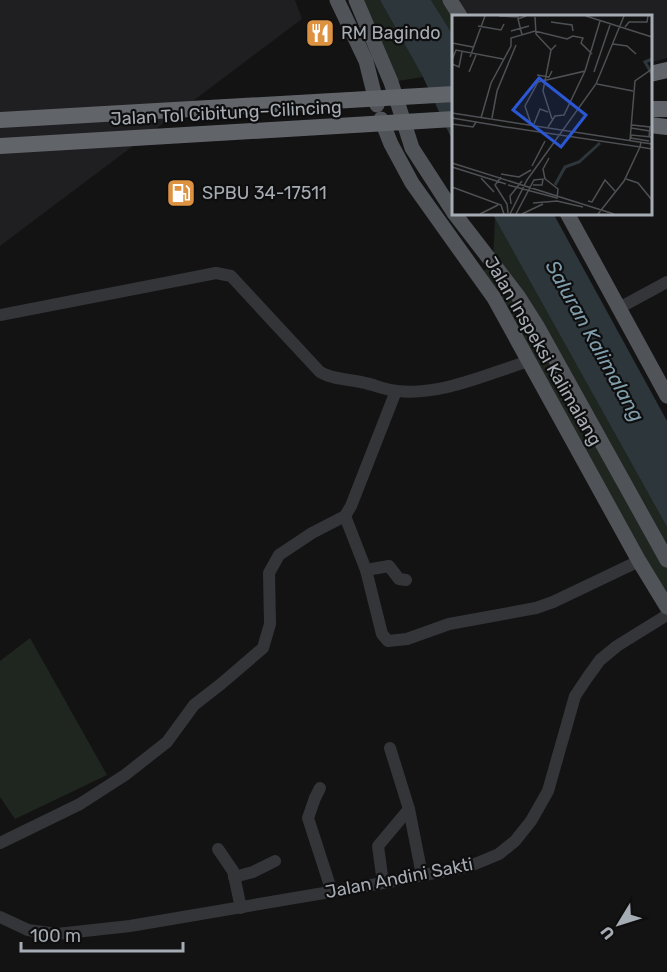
<svg xmlns="http://www.w3.org/2000/svg" width="667" height="972" font-family="Rubik,sans-serif">
<style>
.built{fill:#1f1f21}
.green{fill:#1f261f}
.water{fill:#2d373b}
.lines{fill:none;stroke-linecap:round;stroke-linejoin:round}
.minor{stroke:#343538;stroke-width:12}
.major{stroke:#505357;stroke-width:15}
.highway{stroke:#616469;stroke-width:16}
.highway-bridge{stroke:#616469;stroke-width:16}
.labels{text-anchor:middle;stroke-width:4.5;stroke-linejoin:round;paint-order:stroke}
.poi-label{font-size:18px;fill:#a6acb3;stroke:#0e0e0f;text-anchor:start}
.street-label{font-size:18px;fill:#a6acb3;stroke:#0e0e0f}
.water-label{font-size:20px;font-style:italic;fill:#809dab;stroke:#0e0e0f}
.inset-river{fill:none;stroke:#2d373b;stroke-width:3}
.inset-road{fill:none;stroke:#4e5054;stroke-width:1.5}
.view{fill:#2b57d4;fill-opacity:0.15;stroke:#2b57d4;stroke-width:3}
.inset-edge{fill:none;stroke:#a6acb3;stroke-width:3}
</style>
<rect width="100%" height="100%" fill="#131314"/>
<!-- built -->
<g class="built">
<path d="M0 0H295L302 19 0 246Z"/>
<path d="M454 0H667V58L651 62 650 16H464Z"/>
</g>
<!-- green -->
<g class="green">
<path d="M356 0H380L423 77 391 82Z"/>
<path d="M431 0H450L454 16V37Z"/>
<path d="M495 218 667 527V607L479 275 493 263Z"/>
<path d="M30 638 107 775 15 819 0 797V661Z"/>
</g>
<!-- water -->
<g class="water">
<path d="M380 0H431L454 37V144L423 77Z"/>
<path d="M492 213H553L667 421V527Z"/>
</g>
<g class="lines">
<!-- minor -->
<g class="minor">
<path d="M619 308 667 282"/>
<path d="M0 315 216 273 231 276 320 372C334 380 349 379 365 383 375 385 386 390 397 391 441 396 487 374 529 361"/>
<path d="M345 516 366 570 382 634 388 641 407 639 449 624 536 608 553 602 639 561"/>
<path d="M366 570 389 566 399 579 406 580"/>
<path d="M390 748 409 809 422 875"/>
<path d="M320 788 315 798 308 818 332 892"/>
<path d="M0 843 80 804 125 775 167 742 194 705 221 684 263 648 270 624 269 573 279 555 312 533 345 516 351 506 396 391"/>
<path d="M218 849 233 871 241 908"/>
<path d="M234 877 253 872 275 861"/>
<path d="M383 883 378 846 409 809"/>
<path d="M0 917 28 930 57 934 130 926 383 883 470 866 487 859 499 854 515 841 531 821 548 791 575 696 587 678 600 660 617 646 667 615"/>
</g>
<!-- major -->
<g class="major">
<path d="M337 0 366 61 377 105"/>
<path d="M356 0 391 82 412 148 454 213"/>
<path d="M450 0 460 16"/>
<path d="M381 119 391 144 412 183 494 298 639 561 667 607"/>
<path d="M454 213 518 296 537 326 667 560"/>
<path d="M567 213 667 396"/>
</g>
<!-- highway -->
<g class="highway">
<path d="M650 74 667 70"/>
<path d="M650 109H667"/>
<path d="M650 125 667 127"/>
</g>
<!-- highway-bridge -->
<g class="highway-bridge">
<path d="M0 120 454 94"/>
<path d="M0 146 454 119"/>
</g>
</g>
<!-- icons -->
<defs>
<g id="restaurant-square" transform="scale(1.5)"><rect x="-9" y="-9" width="18" height="18" rx="4" fill="#dd9241" stroke="#0e0e0f"/><path d="M-5-6h1v4h1v-4h1v4h1v-4h1v5L-1.5 .5V6h-2V.5L-5-1ZM5-6V6H3V1.5H1.5Q1.5-4 5-6Z" fill="#fff"/></g>
<g id="fuel-square" transform="scale(1.5)"><rect x="-9" y="-9" width="18" height="18" rx="4" fill="#dd9241" stroke="#0e0e0f"/><path d="M-5.5-6h7V0h2V4h1.3V-2.5L3-4.5l.8-.8L6-3V5H2.5V1h-1V6h-7ZM-4.2-4.7v3.2H.2V-4.7Z" fill="#fff"/></g>
</defs>
<g fill-rule="evenodd">
<use href="#restaurant-square" x="320" y="33"/>
<use href="#fuel-square" x="181" y="193"/>
</g>
<g class="labels">
<!-- poi labels -->
<g class="poi-label">
<text x="341" y="39">RM Bagindo</text>
<text x="202" y="199">SPBU 34-17511</text>
</g>
<!-- street labels -->
<g class="street-label">
<text transform="translate(226 113) rotate(-3)" y="6">Jalan Tol Cibitung–Cilincing</text>
<text transform="translate(543 351) rotate(60)" y="6">Jalan Inspeksi Kalimalang</text>
<text transform="translate(399 878) rotate(-11)" y="6">Jalan Andini Sakti</text>
</g>
<!-- water labels -->
<g class="water-label">
<text transform="translate(595 341) rotate(61)" y="7">Saluran Kalimalang</text>
</g>
</g>
<!-- overview -->
<g transform="translate(452 15)">
<rect width="200" height="200" fill="#131314"/>
<path class="inset-river" d="M200 44 193 47 200 59M103 170 113 152 127 147 148 128"/>
<path class="inset-road" d="M47 1 67 2M134 1 200 22M83 2 84 19 99 35M99 7 120 10 121 16M26 11 49 15 52 9M173 12 177 7H195L196 1M59 16 77 11M70 20 66 4 74 1M0 28 21 32M161 29 175 31 184 39M18 42 33 1M0 45 4 35 51 44M0 49 7 52 10 37M17 57 24 40M142 57 158 10M85 60 97 62 100 56M145 69 181 76M0 98 200 129M0 103 48 111M29 103 39 68 59 31V23L83 16 115 24 121 21 131 23 129 28 140 39M40 103 45 76 64 30M100 104 91 76 99 35 104 30M0 109 21 112 24 107M79 109 73 91 86 67 133 56 148 6M82 109 88 94 96 97M180 110 198 112 197 122M47 111 188 132 189 127M96 112 103 101 112 100 133 56M179 113 198 116M178 125 183 66 200 54M197 126 179 123V120L200 122M0 148 162 199M80 151 93 126M0 152 54 169M49 159 67 162 79 155M49 162 43 170 55 189 56 198M29 163 42 177M93 164 91 154 97 143M174 164 186 168 200 185M56 170 105 183 106 174 92 163M0 172 49 190 52 199M136 186 140 187 153 165 163 176M81 188 105 186 131 192M59 189 58 181 70 166M28 199 46 190M58 199 75 165 144 69 172 1M64 199 82 165 91 164 90 170H81M70 199 91 189M146 199 172 166 188 132 200 134"/>
<path class="view" d="M87 63 134 100 109 132 61 95Z"/>
<rect width="200" height="200" class="inset-edge"/>
</g>
<!-- north arrow -->
<g transform="translate(619 924) rotate(232)" stroke="#0e0e0f" stroke-width="4.5" paint-order="stroke">
<path d="M0-4.5L10 22L0 15L-10 22Z" fill="#a6acb3"/>
<text y="-9" font-size="16" font-weight="bold" text-anchor="middle" fill="#a6acb3">U</text>
</g>
<!-- scale -->
<path d="M21 942v9h162v-9" fill="none" stroke="#a6acb3" stroke-width="3"/>
<text x="30" y="942" font-size="18" fill="#a6acb3" stroke="#0e0e0f" stroke-width="4.5" paint-order="stroke">100 m</text>
</svg>
